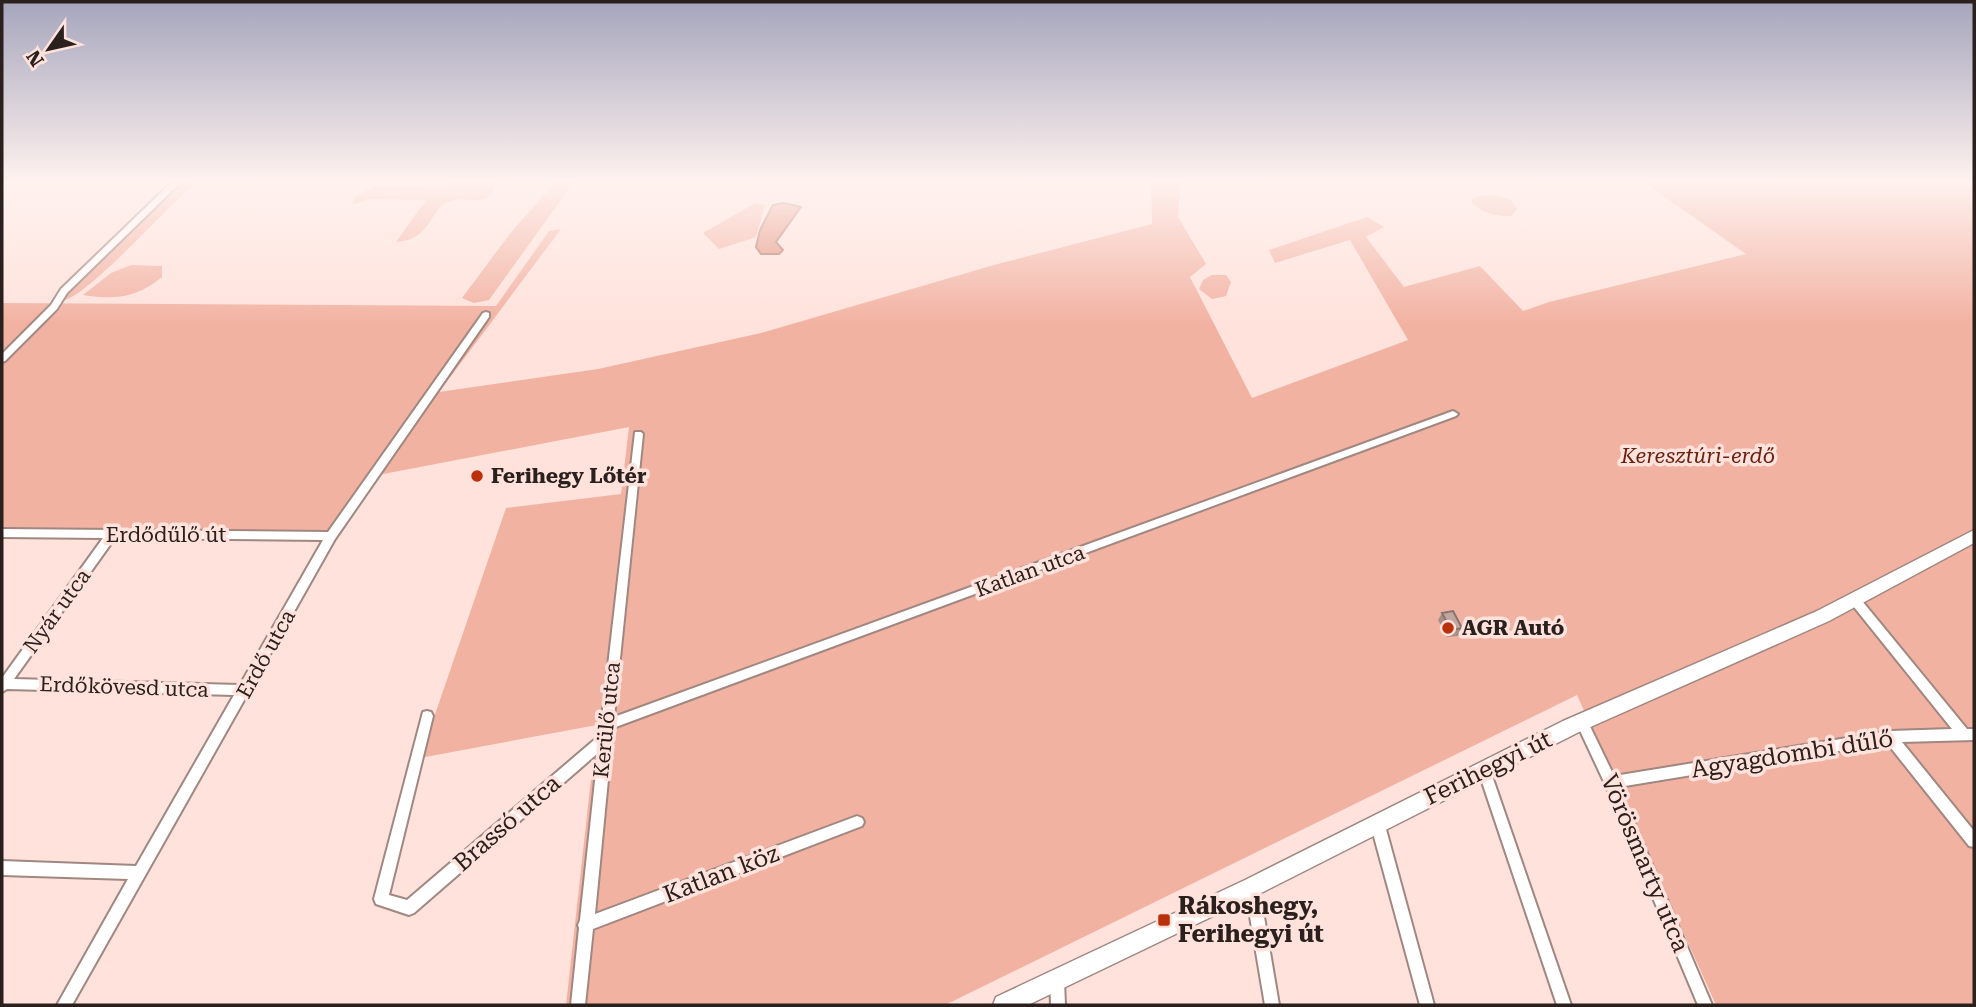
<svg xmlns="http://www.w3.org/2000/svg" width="1976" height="1007" font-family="'Roboto Serif',serif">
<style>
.green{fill:#f2b2a2}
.water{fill:#e28f7b;stroke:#ab6e5f;stroke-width:2}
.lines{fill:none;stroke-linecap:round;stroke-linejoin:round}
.street-casing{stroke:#a08780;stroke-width:4}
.secondary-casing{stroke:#a08780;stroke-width:3}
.street{fill:#fff;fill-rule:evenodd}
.secondary{fill:#fff;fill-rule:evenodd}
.wall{fill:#a68f89}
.building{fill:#c1a69f;stroke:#87746f;stroke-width:2}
.poi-dot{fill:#ba300b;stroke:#ffe2db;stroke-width:2.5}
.labels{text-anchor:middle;stroke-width:7;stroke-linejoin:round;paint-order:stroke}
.park-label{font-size:21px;font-style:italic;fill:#6a2110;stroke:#ffe2db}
.poi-label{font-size:21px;font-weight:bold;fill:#2a201d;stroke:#ffe2db;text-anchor:start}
.street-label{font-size:21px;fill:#2a201d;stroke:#ffe2db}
.near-street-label{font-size:24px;fill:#2a201d;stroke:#ffe2db}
.near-poi-label{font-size:24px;font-weight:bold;fill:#2a201d;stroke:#ffe2db;text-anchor:start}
</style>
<rect width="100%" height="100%" fill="#ffe2db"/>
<!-- green -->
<g class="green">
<path d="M183 183H196C168 205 89 296 62 301L66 294Z"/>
<path d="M446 183H498C485 211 469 195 451 201 428 208 433 240 396 242L426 200 370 199 353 204 354 198 374 186 443 187Z"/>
<path d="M555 183H573L489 300 474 303 462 298 512 231Z"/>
<path d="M1151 183H1181L1178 217 1206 264 1190 277 1252 398 1408 340 1350 240 1275 263 1269 250 1367 217 1384 227 1366 237 1404 287 1480 266 1523 311 1549 302 1746 254 1645 183H1974V1005H1716L1577 695 945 1005H566L597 725 420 758 506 508 621 494 629 427 378 475 339 532 2 529V303L496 306 549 231 561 229 439 392 598 369 761 333 994 265 1152 224Z"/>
<path d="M1495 195 1511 200 1517 209 1511 216C1495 216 1482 214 1471 201L1478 196Z"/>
<path d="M755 203 765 205 756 237 719 249 703 233Z"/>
<path d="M131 265 162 266V277C136 298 116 300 83 295L111 273Z"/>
<path d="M1212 275H1226L1231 282 1226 296 1212 299 1199 289 1203 280Z"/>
</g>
<!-- water -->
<path class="water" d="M784 203 801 207 776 242 783 250 779 254H761L756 247 760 230 773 205Z"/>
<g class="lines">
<!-- street casing -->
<g class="street-casing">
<g id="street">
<path d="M171 183H180L67 293 57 309 5 361 2 362V354L51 305 61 289Z"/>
<path d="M486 312 489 313V317L335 539 251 688 252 690 250 694 247 695 72 1005H57L128 879 2 875V861L136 866 234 695 7 689 2 692V678L103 538 2 537V529L328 532 483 313ZM115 538 323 540 240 685 14 679Z"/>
<path d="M1453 411 1458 414 1456 416 613 728 595 914 857 816 862 818 864 822 862 826 593 929 585 1005H571L579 928 578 925 580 920 598 753 414 913 409 915 376 904 374 899 423 712 427 711 431 712 433 716 389 895 407 900 600 735 635 432H641L643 434 614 717Z"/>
<path d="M1854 594 1858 596 1967 729H1974V740L1902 742 1974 831V847L1969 846 1887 743 1619 787 1712 1005H1698L1605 784 1576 722 1578 718 1582 717 1586 718 1614 776 1890 731 1952 729 1850 602 1848 599 1850 596Z"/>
<path d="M1484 764 1489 766 1490 770 1571 1005H1557L1478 770 1479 766Z"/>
<path d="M1377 816 1382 818 1384 822 1434 1005H1420L1370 822 1372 818Z"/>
<path d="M1252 880 1257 882 1259 887 1279 1005H1265L1245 887 1247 882Z"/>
<path d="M1057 973 1062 975 1064 980 1065 1005H1051L1050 980 1052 975Z"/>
</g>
</g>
<!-- secondary casing -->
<g class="secondary-casing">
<path id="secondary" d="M1974 530V543L1829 621 1577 733 1259 894 1028 1005H993L996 997 1245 880 1563 721 1817 611Z"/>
</g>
<!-- street -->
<use href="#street" class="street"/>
<!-- secondary -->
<use href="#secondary" class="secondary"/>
</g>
<!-- wall -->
<path class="wall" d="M1442 613 1462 628 1458 636 1447 637 1438 620Z"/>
<!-- building -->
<path class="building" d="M1453 611 1462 628 1451 630 1442 613Z"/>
<!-- sky -->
<linearGradient id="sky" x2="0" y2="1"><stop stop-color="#a5a5bc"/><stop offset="0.56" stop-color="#fff2ef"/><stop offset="1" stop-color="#fff2ef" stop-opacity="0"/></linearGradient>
<rect width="1976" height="324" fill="url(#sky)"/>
<!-- markers -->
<g class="poi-dot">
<circle cx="477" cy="476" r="7"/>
<circle cx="1448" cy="628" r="7"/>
<rect x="1157" y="913" width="14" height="14" rx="3.5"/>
</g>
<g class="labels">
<!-- park labels -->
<g class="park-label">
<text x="1698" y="463">Keresztúri-erdő</text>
</g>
<!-- poi labels -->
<g class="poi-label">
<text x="491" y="483">Ferihegy Lőtér</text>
<text x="1462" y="635">AGR Autó</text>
</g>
<!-- street labels -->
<g class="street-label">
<text x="166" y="542">Erdődűlő út</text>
<text transform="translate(1030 571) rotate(-20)" y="7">Katlan utca</text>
<text transform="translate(57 611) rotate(-54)" y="7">Nyár utca</text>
<text transform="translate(266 654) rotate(-61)" y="7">Erdő utca</text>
<text transform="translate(124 687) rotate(2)" y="7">Erdőkövesd utca</text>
<text transform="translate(607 720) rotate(-84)" y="7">Kerülő utca</text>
</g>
<!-- near-street labels -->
<g class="near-street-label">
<text transform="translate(1792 754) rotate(-9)" y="8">Agyagdombi dűlő</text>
<text transform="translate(1488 768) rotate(-26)" y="8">Ferihegyi út</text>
<text transform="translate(507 823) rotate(-41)" y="8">Brassó utca</text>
<text transform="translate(1645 863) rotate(67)" y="8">Vörösmarty utca</text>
<text transform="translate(721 874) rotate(-21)" y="8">Katlan köz</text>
</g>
<!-- near-poi labels -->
<g class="near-poi-label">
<text x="1178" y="914">Rákoshegy,<tspan x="1178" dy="28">Ferihegyi út</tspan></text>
</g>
</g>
<!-- border -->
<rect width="1976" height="1007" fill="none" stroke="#2a201d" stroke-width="7"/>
<!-- north arrow -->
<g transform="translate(49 49) rotate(236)" stroke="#ffe2db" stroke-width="5" paint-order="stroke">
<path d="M0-5L12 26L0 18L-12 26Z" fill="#2a201d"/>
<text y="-10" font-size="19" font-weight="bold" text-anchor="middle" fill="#2a201d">N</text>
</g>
</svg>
